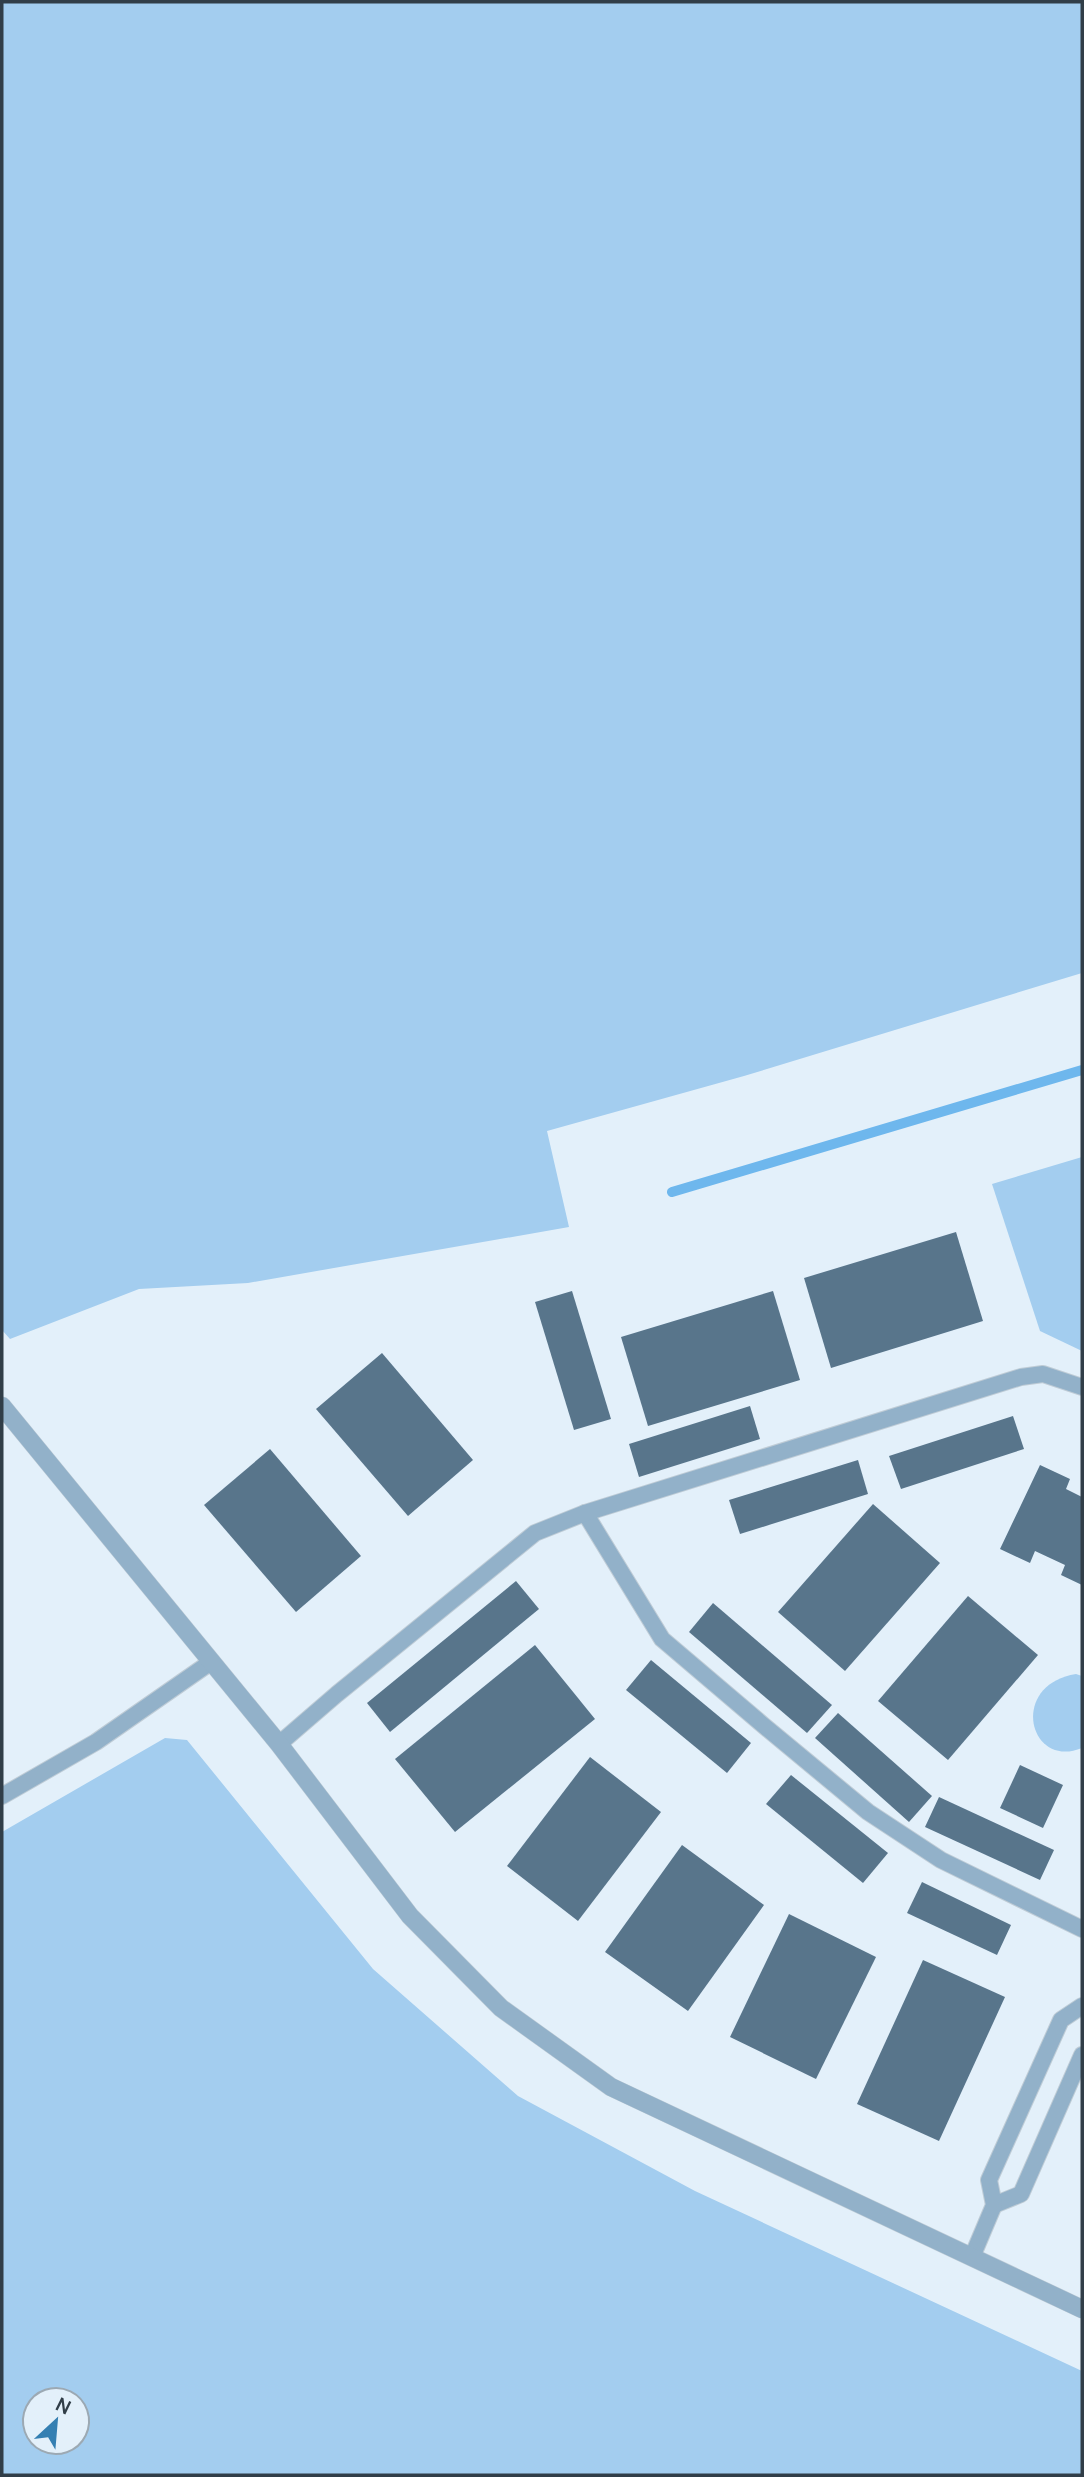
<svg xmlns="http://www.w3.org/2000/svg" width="1084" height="2477" font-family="Manrope,sans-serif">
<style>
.green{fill:#a3cdef;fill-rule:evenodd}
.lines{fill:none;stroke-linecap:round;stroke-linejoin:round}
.stream{stroke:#6eb7ed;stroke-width:10}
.building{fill:#58758b}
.lane-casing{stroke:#bfccd6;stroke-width:18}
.street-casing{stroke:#bfccd6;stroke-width:19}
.lane{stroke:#92b1c9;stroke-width:16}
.street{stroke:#92b1c9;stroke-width:18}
</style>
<rect width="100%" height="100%" fill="#e3f0fa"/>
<!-- green -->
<g class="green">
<path d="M2 2H1082V973L744 1076 547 1131 569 1227 248 1283 139 1289 10 1339 2 1330Z"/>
<path d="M1082 1157V1351L1040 1331 992 1184Z"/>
<path d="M1076 1674 1082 1676V1748C1029 1770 1008 1685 1076 1674Z"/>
<path d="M165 1738 187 1740 373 1969 518 2096 695 2191 1082 2371V2475H2V1832ZM35 2400H77V2442H35Z"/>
</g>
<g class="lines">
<!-- stream -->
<path class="stream" d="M672 1192 1082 1070"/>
</g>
<!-- building -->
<g class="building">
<path d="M956 1232 983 1321 831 1368 804 1278Z"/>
<path d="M572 1291 611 1419 574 1430 535 1302Z"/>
<path d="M773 1291 800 1380 648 1426 621 1337Z"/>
<path d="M382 1353 473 1460 408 1516 316 1409Z"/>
<path d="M750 1406 760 1439 639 1477 629 1444Z"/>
<path d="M1013 1416 1024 1449 901 1489 889 1456Z"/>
<path d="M270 1449 361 1556 296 1612 204 1505Z"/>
<path d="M858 1460 868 1494 740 1534 729 1500Z"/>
<path d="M1040 1465 1070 1479 1066 1489 1082 1497V1585L1061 1575 1065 1565 1035 1551 1030 1563 1000 1549Z"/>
<path d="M873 1504 940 1563 845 1671 778 1612Z"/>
<path d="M516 1581 539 1609 390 1732 367 1703Z"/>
<path d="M968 1596 1038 1655 948 1760 878 1701Z"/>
<path d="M713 1603 832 1705 807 1733 689 1632Z"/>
<path d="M535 1645 595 1719 455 1832 395 1759Z"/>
<path d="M651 1660 751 1743 727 1773 626 1690Z"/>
<path d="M838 1713 932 1796 909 1822 815 1738Z"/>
<path d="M590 1757 661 1812 578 1921 507 1866Z"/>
<path d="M1020 1765 1063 1785 1043 1828 1000 1808Z"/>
<path d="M791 1775 888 1853 863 1883 766 1804Z"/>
<path d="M939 1797 1054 1850 1040 1880 925 1827Z"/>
<path d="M682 1845 764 1905 688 2011 605 1952Z"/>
<path d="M922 1882 1011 1925 997 1955 907 1913Z"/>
<path d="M789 1914 876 1957 816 2079 730 2037Z"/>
<path d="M923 1960 1005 1997 939 2141 857 2104Z"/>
</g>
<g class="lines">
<!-- lane casing -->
<g class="lane-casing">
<g id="lane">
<path d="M585 1513 662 1639 763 1725 868 1812 941 1860 1082 1929"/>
<path d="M279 1744 337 1694 535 1533 585 1513 1021 1377 1043 1374 1082 1387"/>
<path d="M2 1796 96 1742 211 1662"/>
<path d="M994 2205 1021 2194 1082 2055"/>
<path d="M972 2257 994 2205 989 2180 1061 2020 1082 2006"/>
</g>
</g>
<!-- street casing -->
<g class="street-casing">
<path id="street" d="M2 1406 279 1744 410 1916 501 2008 611 2087 1082 2309"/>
</g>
<!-- lane -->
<use href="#lane" class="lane"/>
<!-- street -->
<use href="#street" class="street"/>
</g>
<!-- border -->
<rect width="1084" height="2477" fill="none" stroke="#313e48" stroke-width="7"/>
<!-- north arrow -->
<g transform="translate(56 2421) rotate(26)"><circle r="33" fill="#e3f0fa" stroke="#9ca9b3" stroke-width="2"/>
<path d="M0-5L12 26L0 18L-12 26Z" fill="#347fb2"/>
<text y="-10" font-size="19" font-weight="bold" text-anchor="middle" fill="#313e48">N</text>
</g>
</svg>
